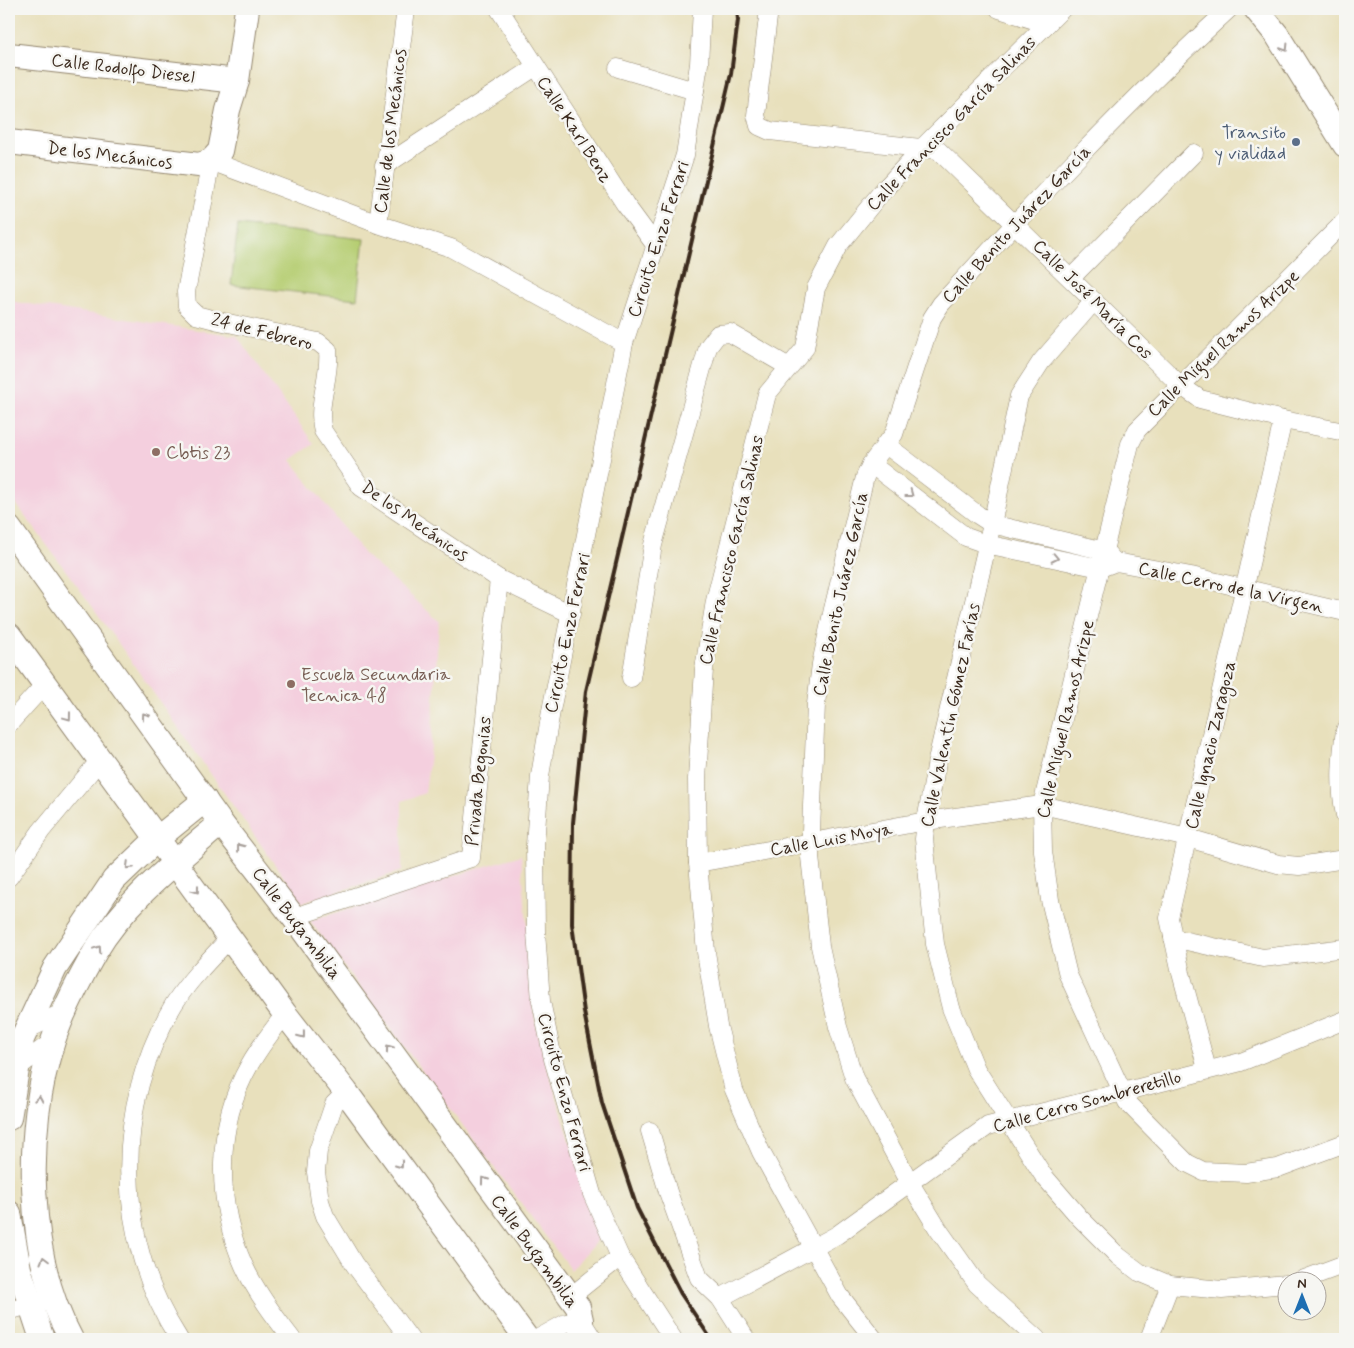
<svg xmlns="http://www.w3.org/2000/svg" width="1354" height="1348" font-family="Mynerve,sans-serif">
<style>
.built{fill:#f4cfde}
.pitch{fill:#b5cd71;stroke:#787c48}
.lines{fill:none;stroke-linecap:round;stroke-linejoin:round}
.street-casing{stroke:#92856d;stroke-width:19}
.secondary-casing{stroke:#92856d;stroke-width:26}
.street{stroke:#fff;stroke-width:18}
.secondary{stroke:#fff;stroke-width:24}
.rail{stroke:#3b2a1e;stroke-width:4}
.oneway{stroke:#a79f9a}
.service-dot{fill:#5c6f8a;stroke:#f6f6f2;stroke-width:2}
.education-dot{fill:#8d6e63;stroke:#f6f6f2;stroke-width:2}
.labels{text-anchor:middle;stroke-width:5;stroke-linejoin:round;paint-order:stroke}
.street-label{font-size:18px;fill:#3b2a1e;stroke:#f6f6f2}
.service-label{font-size:18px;fill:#4e5e75;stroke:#f6f6f2;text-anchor:end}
.education-label{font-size:18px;fill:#785e54;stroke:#f6f6f2;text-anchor:start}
</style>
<rect width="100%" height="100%" fill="#f6f6f2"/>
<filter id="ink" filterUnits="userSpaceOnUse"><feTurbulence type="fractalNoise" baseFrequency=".02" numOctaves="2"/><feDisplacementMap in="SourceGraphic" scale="10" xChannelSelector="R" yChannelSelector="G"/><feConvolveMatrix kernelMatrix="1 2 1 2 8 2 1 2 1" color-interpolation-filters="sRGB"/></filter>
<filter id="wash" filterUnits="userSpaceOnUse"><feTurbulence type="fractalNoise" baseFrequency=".0096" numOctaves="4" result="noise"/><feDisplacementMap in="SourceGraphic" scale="20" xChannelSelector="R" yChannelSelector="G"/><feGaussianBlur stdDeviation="1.12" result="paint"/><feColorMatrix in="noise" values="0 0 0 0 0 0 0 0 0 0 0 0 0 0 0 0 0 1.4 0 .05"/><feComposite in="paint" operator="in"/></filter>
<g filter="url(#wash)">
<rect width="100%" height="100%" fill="#e8e0bc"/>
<!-- built -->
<g class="built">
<path d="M9 301 237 336 314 444 291 460 364 554 439 621 431 747 425 793 402 801V871L302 903 92 606 9 494Z"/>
<path d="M521 855 535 1020 550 1076 600 1237 571 1270 310 921Z"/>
</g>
<!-- pitch -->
<path class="pitch" d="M238 225 364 239 357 299 231 285Z"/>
</g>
<g filter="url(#ink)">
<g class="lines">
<!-- street casing -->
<g class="street-casing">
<g id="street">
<path d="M499 9 625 204 656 246"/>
<path d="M769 9 756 115 759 126 770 131 938 150 1180 385 1200 399 1283 420 1345 432"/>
<path d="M999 9 1047 24"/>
<path d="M618 68 695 91"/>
<path d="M384 166 535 67"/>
<path d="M1345 221 1137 430 1130 444 1042 805 1043 851 1050 900 1068 975 1127 1102 1187 1163 1203 1171 1246 1173 1278 1168 1345 1143"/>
<path d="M378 224 406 9"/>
<path d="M1071 278 1194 153"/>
<path d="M1094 301 1041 362 1019 396 992 524 938 756 926 821 924 839 935 944 951 1008 976 1069 1043 1175 1080 1218 1118 1256 1139 1272 1170 1285 1222 1290 1286 1284"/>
<path d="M885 444 978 515 992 524 1105 551 1112 559"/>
<path d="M871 464 966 537 986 544 1100 568 1116 562 1191 576 1345 612"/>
<path d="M571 614 499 579 361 487 323 431C316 405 331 377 328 350L318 342 219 321 196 315 187 306 186 292 211 161 378 224 451 248 624 343"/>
<path d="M631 678 653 545 708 347 718 334 730 333 789 367"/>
<path d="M9 724 44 685"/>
<path d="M1345 730C1341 759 1339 786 1345 815"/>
<path d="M698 863 926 821 1042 805 1188 838 1278 864 1299 866 1345 859"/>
<path d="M9 877 41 831 100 760"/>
<path d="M295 919 306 913 471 858 499 579"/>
<path d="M1173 938 1263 958 1345 948"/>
<path d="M285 1014C273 1030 260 1046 250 1064 215 1125 215 1202 244 1266 256 1292 274 1316 292 1339"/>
<path d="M9 1044 26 1030 66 1011"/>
<path d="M1207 1069 1181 973 1169 918 1283 420"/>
<path d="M13 1071 53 1041"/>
<path d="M346 1092 334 1104 318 1151 316 1172 320 1201 325 1216 354 1264 410 1339"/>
<path d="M650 1131 668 1192 699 1278 720 1298 746 1339"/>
<path d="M1302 1280 1345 1264"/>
<path d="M569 1298 620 1257"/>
<path d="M720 1298 837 1235 988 1126 1241 1062 1345 1020"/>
<path d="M9 1311 42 1301"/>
<path d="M179 1339C114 1238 113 1107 174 1004 189 980 211 958 231 937"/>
<path d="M537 1339 566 1323 581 1320 593 1339"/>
<path d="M673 1339 620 1257 592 1194 553 1059 541 1001 536 932 535 845 540 776 551 711 624 343 685 155 699 64 702 9"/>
<path d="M874 1339 840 1296 761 1152 734 1090 718 1026 706 952 698 863 697 779 704 669 715 601 767 394 805 348 816 288 838 246 880 194 922 148 1062 9"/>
<path d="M1037 1339 977 1284 938 1229 910 1183 854 1078 838 1027 820 946 810 857 816 704 821 664 833 609 865 477 871 464 894 434 932 318 941 304C1034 202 1128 102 1229 9"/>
<path d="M1149 1339 1170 1285"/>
</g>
</g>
<!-- secondary casing -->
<g class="secondary-casing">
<g id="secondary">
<path d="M1256 9 1277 35 1345 145"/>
<path d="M9 55 237 81"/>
<path d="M9 142 199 165 211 161 220 151 228 110 237 81 247 9"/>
<path d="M9 528 221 823 295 919 578 1307 581 1320V1339"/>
<path d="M9 635 285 1014 346 1092 527 1339"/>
<path d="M9 1118 22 1039 55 968 114 880 158 838 205 800"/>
<path d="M9 1213 19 1269 42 1339"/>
<path d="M71 1339C26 1257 24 1129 53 1041 63 1011 79 980 95 952 125 901 177 861 221 823"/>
</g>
</g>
<!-- street -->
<use href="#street" class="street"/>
<!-- secondary -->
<use href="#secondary" class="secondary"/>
<!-- rail -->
<path class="rail" d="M711 1339 681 1294 637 1208 602 1103 584 1012 572 924 573 823 586 691 731 74 738 20 737 9"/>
</g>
<!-- one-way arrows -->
<defs><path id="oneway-chevron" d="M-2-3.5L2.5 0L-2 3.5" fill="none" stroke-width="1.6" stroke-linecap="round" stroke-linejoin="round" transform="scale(1.25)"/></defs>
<g class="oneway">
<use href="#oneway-chevron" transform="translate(1285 48) rotate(58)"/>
<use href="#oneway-chevron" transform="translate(910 494) rotate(37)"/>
<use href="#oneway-chevron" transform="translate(1055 558) rotate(12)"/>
<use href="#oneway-chevron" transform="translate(145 716) rotate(-126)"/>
<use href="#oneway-chevron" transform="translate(68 717) rotate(53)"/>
<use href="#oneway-chevron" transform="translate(240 847) rotate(-128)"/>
<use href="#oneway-chevron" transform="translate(129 866) rotate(136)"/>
<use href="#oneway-chevron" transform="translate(196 890) rotate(53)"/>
<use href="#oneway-chevron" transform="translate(98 949) rotate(-56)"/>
<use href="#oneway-chevron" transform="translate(302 1035) rotate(52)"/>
<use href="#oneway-chevron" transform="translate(389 1048) rotate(-126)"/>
<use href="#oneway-chevron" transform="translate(39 1099) rotate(-80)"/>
<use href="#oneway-chevron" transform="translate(400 1165) rotate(54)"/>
<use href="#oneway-chevron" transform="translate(484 1180) rotate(-126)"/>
<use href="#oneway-chevron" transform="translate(44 1260) rotate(-105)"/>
</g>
</g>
<!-- markers -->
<circle class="service-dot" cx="1296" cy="142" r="5"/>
<g class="education-dot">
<circle cx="156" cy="452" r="5"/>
<circle cx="291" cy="684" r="5"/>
</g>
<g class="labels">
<!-- street labels -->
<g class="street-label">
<text transform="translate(123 68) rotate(7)" y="6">Calle Rodolfo Diesel</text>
<text transform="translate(951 123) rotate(-46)" y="6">Calle Francisco García Salinas</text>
<text transform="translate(575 129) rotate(57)" y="6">Calle Karl Benz</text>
<text transform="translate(390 131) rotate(-83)" y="6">Calle de los Mecánicos</text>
<text transform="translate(110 155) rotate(7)" y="6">De los Mecánicos</text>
<text transform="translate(1016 224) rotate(-47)" y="6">Calle Benito Juárez García</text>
<text transform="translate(658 239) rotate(-72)" y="6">Circuito Enzo Ferrari</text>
<text transform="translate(1093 299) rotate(45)" y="6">Calle José María Cos</text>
<text transform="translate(262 331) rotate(14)" y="6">24 de Febrero</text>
<text transform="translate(1223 343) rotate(-44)" y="6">Calle Miguel Ramos Arizpe</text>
<text transform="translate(415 521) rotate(35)" y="6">De los Mecánicos</text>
<text transform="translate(731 550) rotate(-77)" y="6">Calle Francisco García Salinas</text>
<text transform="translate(1231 587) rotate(12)" y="6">Calle Cerro de la Virgen</text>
<text transform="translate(840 594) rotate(-78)" y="6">Calle Benito Juárez García</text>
<text transform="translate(567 633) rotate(-78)" y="6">Circuito Enzo Ferrari</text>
<text transform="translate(950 715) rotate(-78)" y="6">Calle Valentín Gómez Farías</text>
<text transform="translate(1065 719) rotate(-77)" y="6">Calle Miguel Ramos Arizpe</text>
<text transform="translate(1210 745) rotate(-77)" y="6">Calle Ignacio Zaragoza</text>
<text transform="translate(478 781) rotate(-84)" y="6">Privada Begonias</text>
<text transform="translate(831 839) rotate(-10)" y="6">Calle Luis Moya</text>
<text transform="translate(297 923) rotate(53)" y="6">Calle Bugambilia</text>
<text transform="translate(565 1092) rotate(75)" y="6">Circuito Enzo Ferrari</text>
<text transform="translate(1087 1101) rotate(-15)" y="6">Calle Cerro Sombreretillo</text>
<text transform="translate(535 1251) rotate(54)" y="6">Calle Bugambilia</text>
</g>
<!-- service labels -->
<g class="service-label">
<text x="1286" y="138">Transito<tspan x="1286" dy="21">y vialidad</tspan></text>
</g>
<!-- education labels -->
<g class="education-label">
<text x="166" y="458">Cbtis 23</text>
<text x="301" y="680">Escuela Secundaria<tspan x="301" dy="21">Tecnica 48</tspan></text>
</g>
</g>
<!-- margin -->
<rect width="1354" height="1348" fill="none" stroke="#f6f6f2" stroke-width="30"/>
<!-- north arrow -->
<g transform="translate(1302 1296)"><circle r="24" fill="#f6f6f2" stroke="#aba49d"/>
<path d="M0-4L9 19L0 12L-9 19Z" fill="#1f6fb2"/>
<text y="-8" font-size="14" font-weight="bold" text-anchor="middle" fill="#3b2a1e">N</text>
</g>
</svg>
